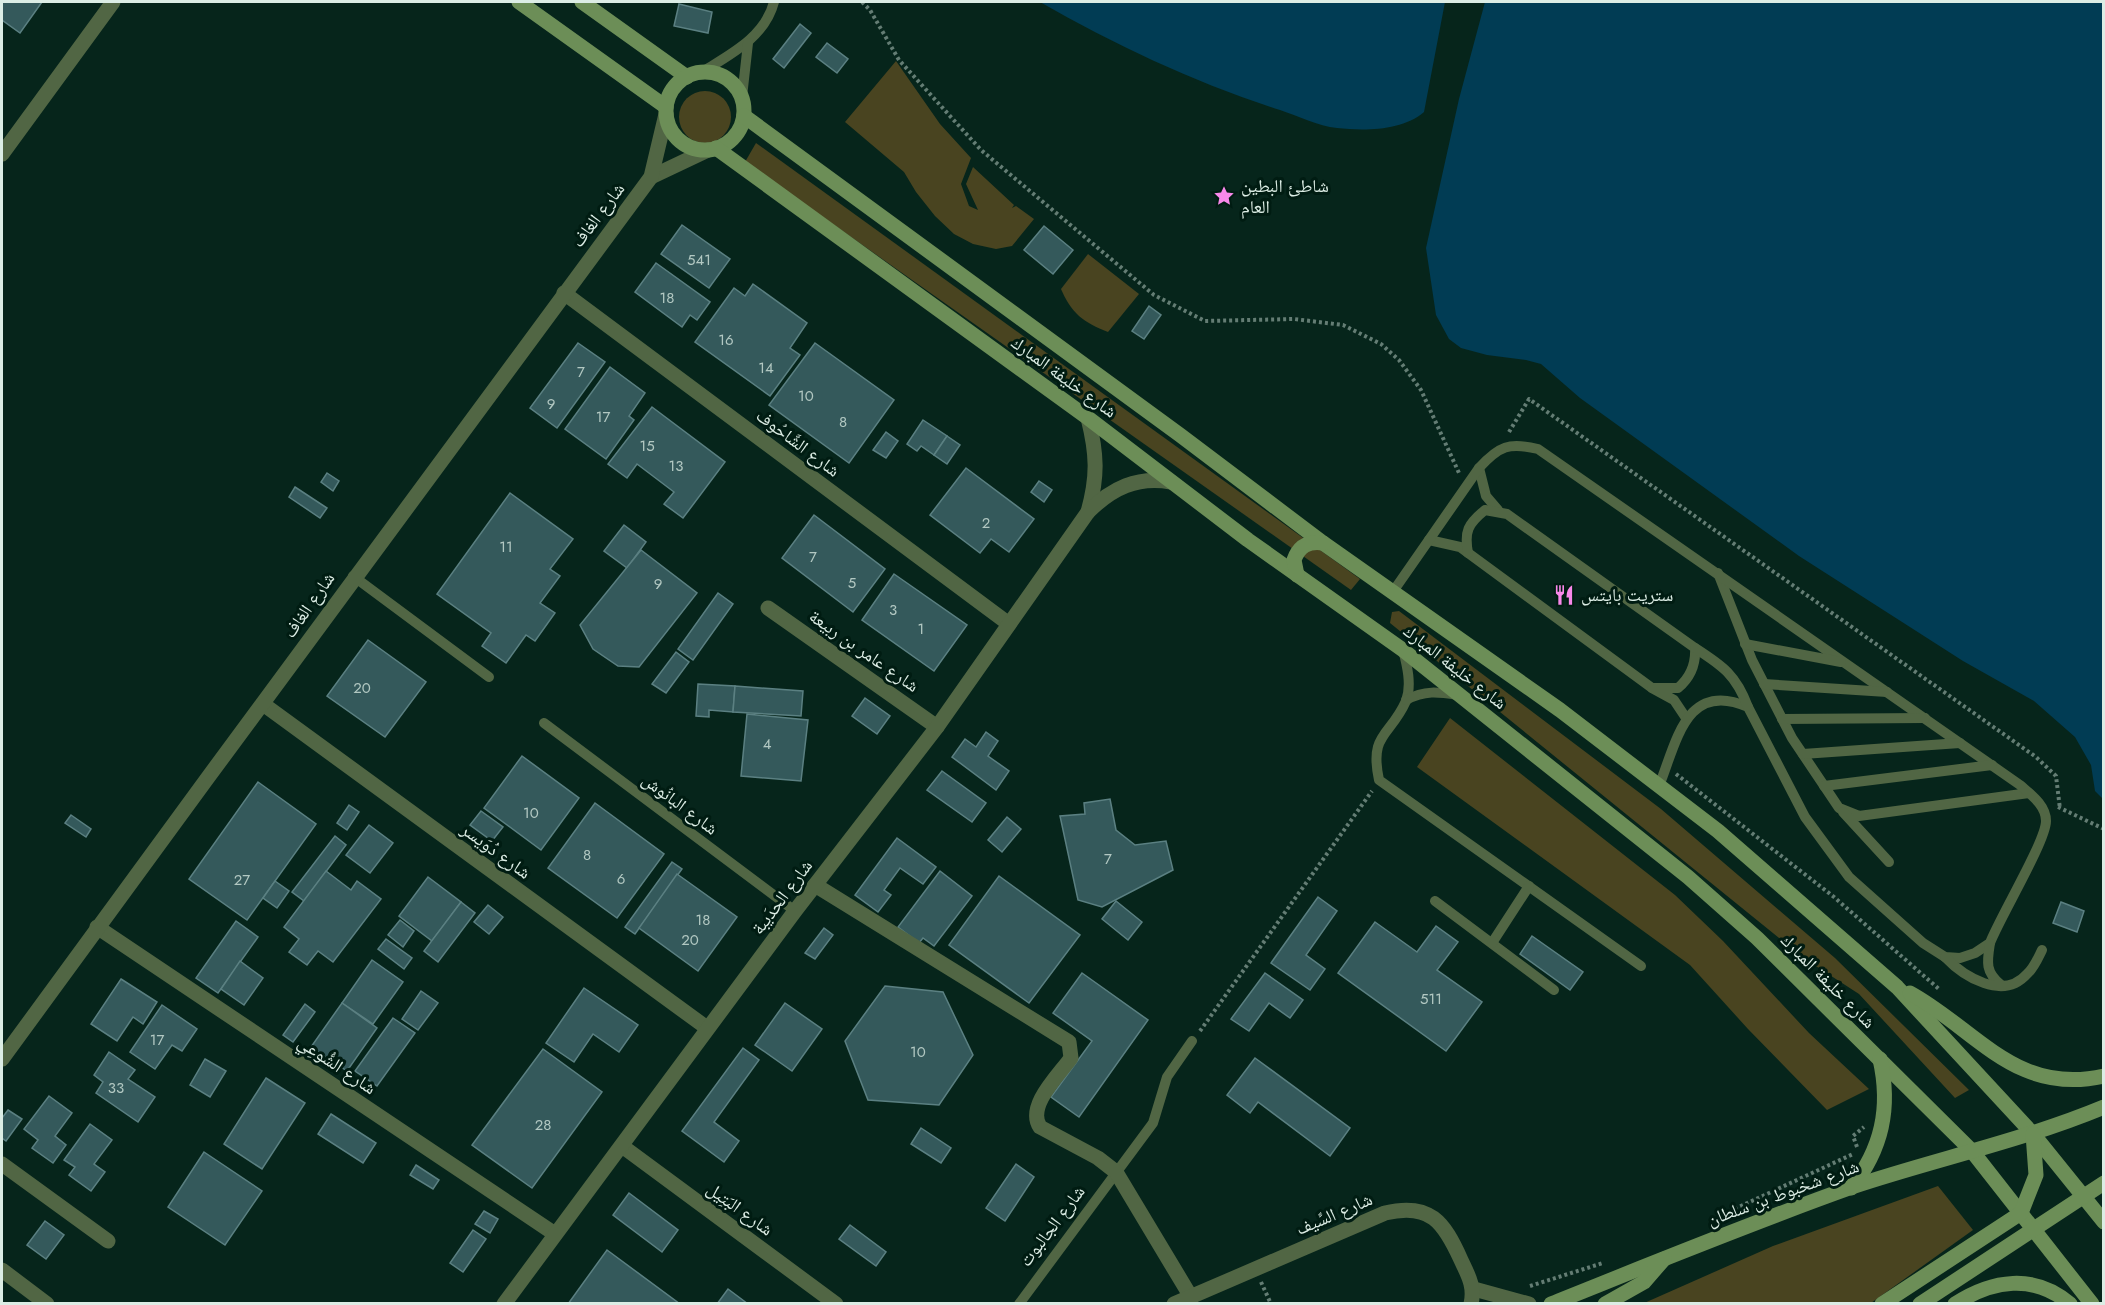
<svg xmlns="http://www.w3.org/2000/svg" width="2105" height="1305" font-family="Jost,'Noto Naskh Arabic',sans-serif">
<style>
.green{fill:#494420}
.water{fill:#013c54}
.building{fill:#34595b;stroke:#5b8082;stroke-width:1.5}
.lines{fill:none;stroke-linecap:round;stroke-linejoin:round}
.path{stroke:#647d74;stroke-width:4;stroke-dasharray:3 3;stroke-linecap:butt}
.lane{stroke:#516644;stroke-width:10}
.street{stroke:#516644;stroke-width:15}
.secondary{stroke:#6c8e57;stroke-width:15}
.labels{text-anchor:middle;stroke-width:6;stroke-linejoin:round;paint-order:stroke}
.number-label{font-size:15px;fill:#b2c8c2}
.poi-label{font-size:18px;fill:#dcede5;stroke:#001c12;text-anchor:start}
.street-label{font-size:18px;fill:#dcede5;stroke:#001c12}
</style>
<rect width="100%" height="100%" fill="#06251b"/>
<!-- green -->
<g class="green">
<path d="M896 61 940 124 971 158 961 184 969 206 978 210 966 184 973 167 1014 205 1012 208 1016 206 1034 219 1012 246 996 249 973 244 954 234 935 216 916 192 904 172 845 122Z"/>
<circle cx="705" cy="117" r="26"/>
<path d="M756 143 1360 579 1351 590 745 162Z"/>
<path d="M1088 254 1139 294 1108 332C1084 323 1071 313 1061 289Z"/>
<path d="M1399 611 1661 809 1835 958 1969 1090 1955 1098 1859 994 1805 959 1390 623 1392 612Z"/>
<path d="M1450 718 1675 895 1723 941 1809 1033 1869 1089 1827 1110 1748 1029 1690 965 1417 767Z"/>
<path d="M1938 1186 1973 1230 1871 1303 1642 1304 1773 1246Z"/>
</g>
<!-- water -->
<g class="water">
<path d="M1040 2H1445L1424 112C1402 131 1364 131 1337 128 1318 126 1298 116 1280 110 1196 83 1117 46 1040 2Z"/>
<path d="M1485 2H2103V799L2095 791 2091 765 2075 737 2034 701 1963 661 1799 556 1580 398 1541 364 1526 360 1487 355 1461 348 1449 339 1436 315 1426 248 1459 99Z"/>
</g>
<!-- building -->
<g class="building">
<path d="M2 2H42L20 33 2 20Z"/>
<path d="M679 4 712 12 708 33 674 26Z"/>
<path d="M800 24 811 33 784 68 773 59Z"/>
<path d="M827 43 848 59 837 73 816 57Z"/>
<path d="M682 225 730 259 709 288 661 254Z"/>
<path d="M1044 226 1073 250 1053 274 1024 250Z"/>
<path d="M656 263 710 302 697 320 690 315 682 327 635 292Z"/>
<path d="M753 284 807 323 790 348 800 355 770 396 695 342 734 288 745 296Z"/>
<path d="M1149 306 1161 315 1144 339 1132 331Z"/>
<path d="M578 343 605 362 557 428 530 408Z"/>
<path d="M815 343 894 400 849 463 769 405Z"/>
<path d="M610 367 645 393 629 416 634 420 606 459 565 429Z"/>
<path d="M652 407 725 462 683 518 664 504 674 492 637 464 627 478 608 464Z"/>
<path d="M923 420 947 436 934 455 921 446 917 451 907 444Z"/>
<path d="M886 432 898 441 886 458 873 450Z"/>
<path d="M947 436 960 445 947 464 934 455Z"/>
<path d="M966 468 1034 519 1009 552 991 539 980 553 930 515Z"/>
<path d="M327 473 339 481 333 491 321 482Z"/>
<path d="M1039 481 1052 490 1044 502 1031 492Z"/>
<path d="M295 487 327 508 320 518 289 497Z"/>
<path d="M510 493 573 539 550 569 560 576 540 603 555 613 535 641 526 635 506 663 482 646 491 633 437 594Z"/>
<path d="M814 515 885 569 853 612 782 558Z"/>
<path d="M624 525 646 542 627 568 604 551Z"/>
<path d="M641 550 697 593 639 667 618 666 593 649 580 625Z"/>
<path d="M894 574 967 625 934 671 862 620Z"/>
<path d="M718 593 733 604 693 660 678 649Z"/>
<path d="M368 640 426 682 385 737 327 696Z"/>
<path d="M676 652 689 662 666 693 652 684Z"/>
<path d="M698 684 735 686 733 712 709 710V717L696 716Z"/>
<path d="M735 686 803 691 801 716 733 712Z"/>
<path d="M865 698 890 716 877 734 852 716Z"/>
<path d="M747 714 808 720 801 781 741 776Z"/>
<path d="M986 732 998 741 988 756 1009 771 996 790 952 757 965 739 976 747Z"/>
<path d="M522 756 579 798 541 850 484 808Z"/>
<path d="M942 771 986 803 972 822 927 790Z"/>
<path d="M258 782 316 824 247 920 189 879Z"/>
<path d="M1110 799 1116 830 1135 845 1166 841 1173 870 1102 907 1078 900 1060 816 1085 814 1084 803Z"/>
<path d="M595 803 664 854 617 918 548 868Z"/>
<path d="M349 805 359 812 347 830 337 823Z"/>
<path d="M481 811 503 827 492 841 470 825Z"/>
<path d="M71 815 91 829 86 837 65 823Z"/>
<path d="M1007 817 1021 829 1002 852 988 840Z"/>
<path d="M369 825 393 843 370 873 346 855Z"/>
<path d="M335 836 346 845 304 901 292 892Z"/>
<path d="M897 838 936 867 923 884 900 868 884 890 891 895 878 912 855 895Z"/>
<path d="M672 862 682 869 635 934 625 927Z"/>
<path d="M326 871 351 890 357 881 381 899 333 962 318 951 307 965 289 952 299 939 284 927Z"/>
<path d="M940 871 972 896 934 946 923 938 919 943 898 927Z"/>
<path d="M677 874 737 917 698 971 639 928Z"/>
<path d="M999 876 1080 935 1029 1003 949 945Z"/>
<path d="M428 877 461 902 432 941 399 916Z"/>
<path d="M275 881 289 891 277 908 263 898Z"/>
<path d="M1318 897 1337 911 1306 955 1325 969 1310 990 1271 963Z"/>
<path d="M1116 901 1142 922 1128 940 1102 919Z"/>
<path d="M461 902 475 913 438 962 424 951Z"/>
<path d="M2061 902 2084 911 2077 932 2053 923Z"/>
<path d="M488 905 503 917 489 934 474 922Z"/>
<path d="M400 920 414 931 403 947 388 935Z"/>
<path d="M236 921 258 937 218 993 196 978Z"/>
<path d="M1375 922 1417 952 1436 926 1458 942 1437 970 1482 1002 1446 1051 1338 973Z"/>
<path d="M824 928 833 935 815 959 805 953Z"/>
<path d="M1532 936 1583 972 1570 990 1520 954Z"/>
<path d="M386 939 412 958 404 969 378 949Z"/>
<path d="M372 960 403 982 373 1024 342 1003Z"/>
<path d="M240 961 263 978 244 1005 221 989Z"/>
<path d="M1082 973 1148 1020 1079 1117 1051 1097 1092 1041 1053 1013Z"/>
<path d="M1265 973 1303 1000 1290 1018 1269 1003 1249 1031 1231 1019Z"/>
<path d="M121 979 157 1002 143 1024 133 1017 117 1041 91 1024Z"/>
<path d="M885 986 943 992 973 1055 939 1105 868 1100 845 1041Z"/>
<path d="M584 988 638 1025 619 1052 593 1034 574 1062 546 1043Z"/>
<path d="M421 991 438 1003 418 1030 402 1019Z"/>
<path d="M342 1003 377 1028 347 1071 311 1047Z"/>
<path d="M785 1003 822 1029 792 1071 755 1045Z"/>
<path d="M305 1004 315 1012 293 1042 283 1035Z"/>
<path d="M162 1005 197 1029 182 1051 172 1045 155 1069 130 1052Z"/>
<path d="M393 1018 415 1033 377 1086 355 1071Z"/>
<path d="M743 1048 759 1060 714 1122 739 1141 724 1162 682 1131Z"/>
<path d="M543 1049 602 1092 532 1188 472 1145Z"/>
<path d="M109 1052 135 1070 128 1079 155 1097 138 1122 96 1093 103 1082 94 1075Z"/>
<path d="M1255 1058 1350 1128 1330 1156 1258 1102 1250 1113 1227 1095Z"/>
<path d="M205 1059 226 1071 210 1097 190 1085Z"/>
<path d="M266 1078 305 1103 262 1169 224 1144Z"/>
<path d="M49 1096 72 1113 55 1136 66 1145 53 1163 32 1148 38 1140 24 1129Z"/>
<path d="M8 1110 22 1119 6 1141 2 1138V1118Z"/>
<path d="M331 1114 376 1143 363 1163 318 1134Z"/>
<path d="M90 1124 112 1140 94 1164 105 1172 91 1191 69 1175 75 1167 64 1160Z"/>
<path d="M921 1128 951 1148 941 1163 911 1144Z"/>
<path d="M204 1152 262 1191 225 1245 168 1207Z"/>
<path d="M1016 1164 1034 1177 1005 1221 986 1208Z"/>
<path d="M416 1165 439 1180 433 1189 410 1175Z"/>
<path d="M629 1193 678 1230 662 1252 613 1215Z"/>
<path d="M484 1211 498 1219 490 1233 475 1224Z"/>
<path d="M45 1221 64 1235 46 1259 27 1245Z"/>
<path d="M850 1225 886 1252 876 1266 839 1239Z"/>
<path d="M473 1230 486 1239 463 1272 450 1263Z"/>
<path d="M607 1250 680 1304H568Z"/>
<path d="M728 1289 748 1304H717Z"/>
</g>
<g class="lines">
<!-- path -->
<g class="path">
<path d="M862 2 870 10 899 60 981 150 1154 295 1205 321 1294 319 1343 325 1381 344 1399 360 1421 390 1459 473"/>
<path d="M1509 432 1529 399 2036 757 2056 776 2060 809"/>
<path d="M1676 774 1834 897 1940 990"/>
<path d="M2058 807 2104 829"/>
<path d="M1200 1031 1372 791"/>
<path d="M1857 1147 1853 1136 1864 1127"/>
<path d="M1713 1219 1853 1154"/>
<path d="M1261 1282 1271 1304"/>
<path d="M1530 1286 1603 1263"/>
</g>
<!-- lane -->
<g class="lane">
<path d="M702 72C731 54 765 37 774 2"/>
<path d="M742 97 748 43"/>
<path d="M1479 468 1486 496 1498 510"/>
<path d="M1429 540 1460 547 1652 688 1674 700 1686 718"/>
<path d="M1468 553C1464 531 1468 524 1485 510L1507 514 1695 648C1696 664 1691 677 1678 688H1652"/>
<path d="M1718 573 1752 660 1792 738 1839 808 1859 816 2029 793"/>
<path d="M353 576 489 677"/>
<path d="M1392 593 1479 468C1499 446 1509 442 1538 449L2020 785C2030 794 2046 805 2046 821 2046 841 2000 917 1990 943L1975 953 1960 958 1945 957 1923 943 1849 877 1805 817 1748 707C1686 680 1677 741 1659 786"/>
<path d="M1745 644 1841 662"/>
<path d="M1695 648C1723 666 1736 675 1748 707"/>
<path d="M1403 650C1407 665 1412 685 1406 701 1390 737 1369 733 1379 780L1641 966"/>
<path d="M1764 684 1887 692"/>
<path d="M1406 700C1425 690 1438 692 1458 695"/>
<path d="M1782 719 1925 718"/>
<path d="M544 723 795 911"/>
<path d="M1803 754 1960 743"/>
<path d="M1824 786 1992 765"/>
<path d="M1843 812 1889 862"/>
<path d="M1435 901 1554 990"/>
<path d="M1492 943 1529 886"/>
<path d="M1990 943C1987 962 1985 972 2001 985"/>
<path d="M1945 957C1964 977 2003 1001 2027 974 2034 968 2038 958 2042 950"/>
<path d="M1019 1304 1153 1123 1167 1077 1192 1041"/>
</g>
<!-- street -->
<g class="street">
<path d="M2 154 113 2"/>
<path d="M651 177 708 150"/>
<path d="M564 293 1009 624"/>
<path d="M1088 512C1098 476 1097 454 1088 418"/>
<path d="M768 608 937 727"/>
<path d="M263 704 707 1028"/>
<path d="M815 885 1069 1042 1071 1058C1059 1075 1026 1106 1040 1127L1098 1158 1116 1172 1191 1297"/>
<path d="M97 927 555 1234"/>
<path d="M2 1059C217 764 434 470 651 177L666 114"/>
<path d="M622 1146 836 1304"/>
<path d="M2 1164 108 1241"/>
<path d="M2 1270 47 1304"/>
<path d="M1474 1289 1529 1304"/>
<path d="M504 1304 795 911 937 727 1088 512C1112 488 1137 476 1171 482"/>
<path d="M1174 1304 1385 1213C1430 1202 1444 1222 1461 1260 1468 1275 1475 1286 1471 1304"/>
</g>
<!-- secondary -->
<g class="secondary">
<path d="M519 2 666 107"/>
<path d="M582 2 687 77"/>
<circle cx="705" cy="111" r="39"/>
<path d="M744 116 1180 435 1323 543 1560 710 1718 831 1897 987 2033 1134 2104 1222"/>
<path d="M716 148 1088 418 1248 540 1403 650 1688 877 1757 938 1972 1151 2092 1304"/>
<path d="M1297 575 1294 560C1299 546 1308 541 1323 543"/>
<path d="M1910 993C1977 1030 2016 1096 2104 1076"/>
<path d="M1851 1188C1882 1149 1891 1108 1880 1059"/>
<path d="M1551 1304C1651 1264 1751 1223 1852 1187 1936 1159 2022 1141 2104 1107"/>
<path d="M1605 1304 1644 1282 1664 1259"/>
<path d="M1882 1304 2021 1213 2036 1175 2033 1134"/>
<path d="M1920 1304 2104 1183"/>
<path d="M1955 1304C1992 1280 2034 1273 2070 1304"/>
</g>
</g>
<!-- icons -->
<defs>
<g id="sight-bare" transform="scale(1.62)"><path d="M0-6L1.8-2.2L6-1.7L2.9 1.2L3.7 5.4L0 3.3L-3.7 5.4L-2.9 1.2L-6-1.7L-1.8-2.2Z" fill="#f888ea" stroke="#001c12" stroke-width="2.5" paint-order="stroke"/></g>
<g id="restaurant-bare" transform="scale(1.62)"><path d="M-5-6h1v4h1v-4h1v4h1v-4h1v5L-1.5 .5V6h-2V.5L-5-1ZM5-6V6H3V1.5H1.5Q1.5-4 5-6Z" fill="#f888ea" stroke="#001c12" stroke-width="2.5" paint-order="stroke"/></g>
</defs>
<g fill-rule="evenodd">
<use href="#sight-bare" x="1224" y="196"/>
<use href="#restaurant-bare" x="1564" y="595"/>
</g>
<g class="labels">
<!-- number labels -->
<g class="number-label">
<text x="699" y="265">541</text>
<text x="667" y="303">18</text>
<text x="726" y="345">16</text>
<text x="766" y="373">14</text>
<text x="581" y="377">7</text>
<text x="806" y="401">10</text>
<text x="551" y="409">9</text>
<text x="603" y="422">17</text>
<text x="843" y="427">8</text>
<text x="647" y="451">15</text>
<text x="676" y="471">13</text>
<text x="986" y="528">2</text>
<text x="506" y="552">11</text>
<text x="813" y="562">7</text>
<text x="852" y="588">5</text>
<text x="658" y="589">9</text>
<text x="893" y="615">3</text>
<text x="921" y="634">1</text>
<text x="362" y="693">20</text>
<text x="767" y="749">4</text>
<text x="531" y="818">10</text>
<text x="587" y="860">8</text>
<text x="1108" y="864">7</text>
<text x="621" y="884">6</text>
<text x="242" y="885">27</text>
<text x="703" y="925">18</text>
<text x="690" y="945">20</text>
<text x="1431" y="1004">511</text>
<text x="157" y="1045">17</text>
<text x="918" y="1057">10</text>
<text x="116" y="1093">33</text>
<text x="543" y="1130">28</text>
</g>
<!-- poi labels -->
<g class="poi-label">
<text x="1241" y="192">شاطئ البطين<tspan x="1241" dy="21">العام</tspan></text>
<text x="1581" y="601">ستريت بايتس</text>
</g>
<!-- street labels -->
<g class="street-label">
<text transform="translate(598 215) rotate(-53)" y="6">شارع الغاف</text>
<text transform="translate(1064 377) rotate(36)" y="6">شارع خليفة المبارك</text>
<text transform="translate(798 443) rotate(37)" y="6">شارع الشَّاحُوف</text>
<text transform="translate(309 605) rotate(-55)" y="6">شارع الغاف</text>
<text transform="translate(864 651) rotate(35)" y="6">شارع عامر بن ربيعة</text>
<text transform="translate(1455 667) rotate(38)" y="6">شارع خليفة المبارك</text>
<text transform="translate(680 804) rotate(37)" y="6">شارع البانُوش</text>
<text transform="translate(496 851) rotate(36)" y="6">شارع دُوَيسر</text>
<text transform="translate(782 897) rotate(-53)" y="6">شارع الحدَيبة</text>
<text transform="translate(1828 981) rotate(45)" y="6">شارع خليفة المبارك</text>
<text transform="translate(337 1065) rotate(34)" y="6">شارع الشُّوعِي</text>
<text transform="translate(1783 1193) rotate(-20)" y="6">شارع شخبوط بن سلطان</text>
<text transform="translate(740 1209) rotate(36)" y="6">شارع البَتِيل</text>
<text transform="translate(1334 1214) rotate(-23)" y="6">شارع السِّيف</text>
<text transform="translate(1052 1226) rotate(-53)" y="6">شارع الجالبوت</text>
</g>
</g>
<!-- border -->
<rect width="2105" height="1305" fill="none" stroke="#dcede5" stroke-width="6"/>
</svg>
